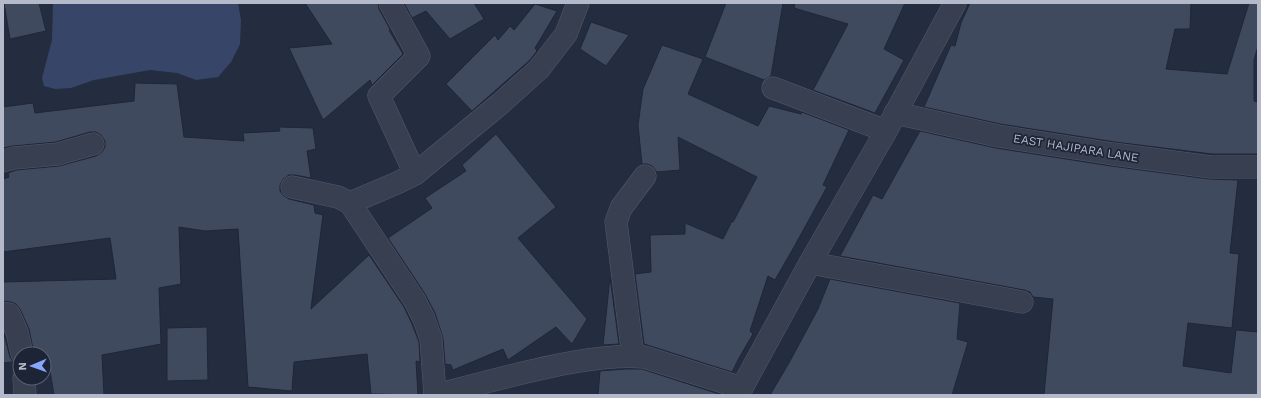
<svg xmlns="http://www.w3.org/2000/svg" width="1261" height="398" font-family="'Work Sans',sans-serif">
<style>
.water{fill:#374568}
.building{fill:#404a5f;stroke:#1f2637}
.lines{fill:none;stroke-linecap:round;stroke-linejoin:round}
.minor-casing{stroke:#535a6a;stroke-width:23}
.tertiary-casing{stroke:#535a6a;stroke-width:23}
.minor{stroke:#383f50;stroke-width:22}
.tertiary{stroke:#383f50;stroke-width:22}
.labels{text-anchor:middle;stroke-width:3.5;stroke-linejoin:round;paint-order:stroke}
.street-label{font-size:12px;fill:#b4baca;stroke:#1d2435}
</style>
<rect width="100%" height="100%" fill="#242c40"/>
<!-- water -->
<path class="water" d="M53 3H238L241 20 240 44 231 62 218 77 196 80 177 73 150 70 94 80 71 88 55 89 44 86 42 78 52 40Z"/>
<!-- building -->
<g class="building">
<path d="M4 3H39L46 31 10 39Z"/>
<path d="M305 3H378L379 9 390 29 389 30 403 54 372 85 370 80 323 120 289 48 332 44Z"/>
<path d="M404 3H474L484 19 450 39 426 11 412 18Z"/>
<path d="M726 3H783L771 76 764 80 705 57Z"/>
<path d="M795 3H905L884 49 904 60 875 113 813 90 848 24 794 8Z"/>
<path d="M970 3H1191L1190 29H1175L1166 69 1227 74 1249 3H1258V46L1254 60V101L1258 102V154H1212L1115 142 1000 124 924 107 951 45 955 46 961 23Z"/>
<path d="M535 4 557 11 535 48 537 51 530 60 472 111 446 84 495 35 498 40 510 26 514 30Z"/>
<path d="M591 22 629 35 606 66 580 49Z"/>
<path d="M662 45 703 59 688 94 758 126 769 106 801 114 802 112 849 130 823 185 827 187 794 247 775 280 768 276 750 331 753 334 739 358 732 372 644 344 635 274 651 272 650 235 685 234V223L723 239 732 221 733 222 757 177 678 137 680 170 657 172 652 166 647 164H642L638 125 643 89Z"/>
<path d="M135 83 177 84 184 137 244 141 243 133 280 131 279 127 313 128 316 149 307 151 311 178 295 175H289L283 179 280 185V191L284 196 289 199 314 205 315 213 323 215 311 309 369 255 404 307 412 324 419 342 420 362 416 361 418 395 371 394 367 354 294 362 292 391 248 387 238 229 205 231 179 227 181 284 159 288 161 344 102 355 104 395H54L48 359H44V354H34L29 329 20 309 16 304 11 302 3 301V282L116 279 110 238 3 252V179L9 177 8 173 16 170 59 166 96 156 102 152 105 147V141L101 135 96 132H90L56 142 13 146 3 148V107L33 103 35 113 134 101Z"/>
<path d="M920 131 996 148 1111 166 1209 179 1238 180 1230 253 1239 254 1232 328 1188 323 1183 366 1231 373 1236 330 1258 332V395H1044L1053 299 1033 297 1030 292 1024 290 840 256 873 195 882 199Z"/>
<path d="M496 134 556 207 518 238 587 319 572 344 556 327 508 360 503 349 453 370 451 365 445 364 443 338 435 313 425 294 388 238 432 208 425 198 466 171 462 165Z"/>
<path d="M610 277 619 344 603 345Z"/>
<path d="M830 279 960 303 957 339 968 342 952 395H770L790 361 818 309Z"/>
<path d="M207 327 208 380 167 381V328Z"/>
<path d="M3 331 10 357 13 362 3 363Z"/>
<path d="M626 369H642L722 395H598L600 371Z"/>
</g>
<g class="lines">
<!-- minor casing -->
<g class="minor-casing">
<g id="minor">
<path d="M390 3 419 56 379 96 415 174"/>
<path d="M773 88 886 131"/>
<path d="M895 113 998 136 1113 154 1211 167H1258"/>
<path d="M3 161 14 158 58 154 93 144"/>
<path d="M292 187 338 197 350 203 415 301 424 319 431 339 435 395"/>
<path d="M350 203 397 183 415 174 500 104 539 69 566 34 578 3"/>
<path d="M810 263 1022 302"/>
<path d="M3 313 9 314 17 332 22 354"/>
<path d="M633 356 616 222 621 208 645 176"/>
<path d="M24 378 25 395"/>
<path d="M437 395C483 383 528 370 574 362 597 358 620 355 644 357L742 388"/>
</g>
</g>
<!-- tertiary casing -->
<g class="tertiary-casing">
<path id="tertiary" d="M738 395 810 263 886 131 955 3"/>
</g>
<!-- minor -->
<use href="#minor" class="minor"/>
<!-- tertiary -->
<use href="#tertiary" class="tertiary"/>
</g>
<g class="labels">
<!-- street labels -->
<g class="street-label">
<text transform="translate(1076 148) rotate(9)" y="4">EAST HAJIPARA LANE</text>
</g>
</g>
<!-- border -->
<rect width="1261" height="398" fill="none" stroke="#b4baca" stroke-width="8"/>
<!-- north arrow -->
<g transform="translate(32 366) rotate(268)"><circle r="19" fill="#1d2435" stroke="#596071"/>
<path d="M0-3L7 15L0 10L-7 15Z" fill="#88a6fc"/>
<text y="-6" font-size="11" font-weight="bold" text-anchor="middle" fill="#b4baca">N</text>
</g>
</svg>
